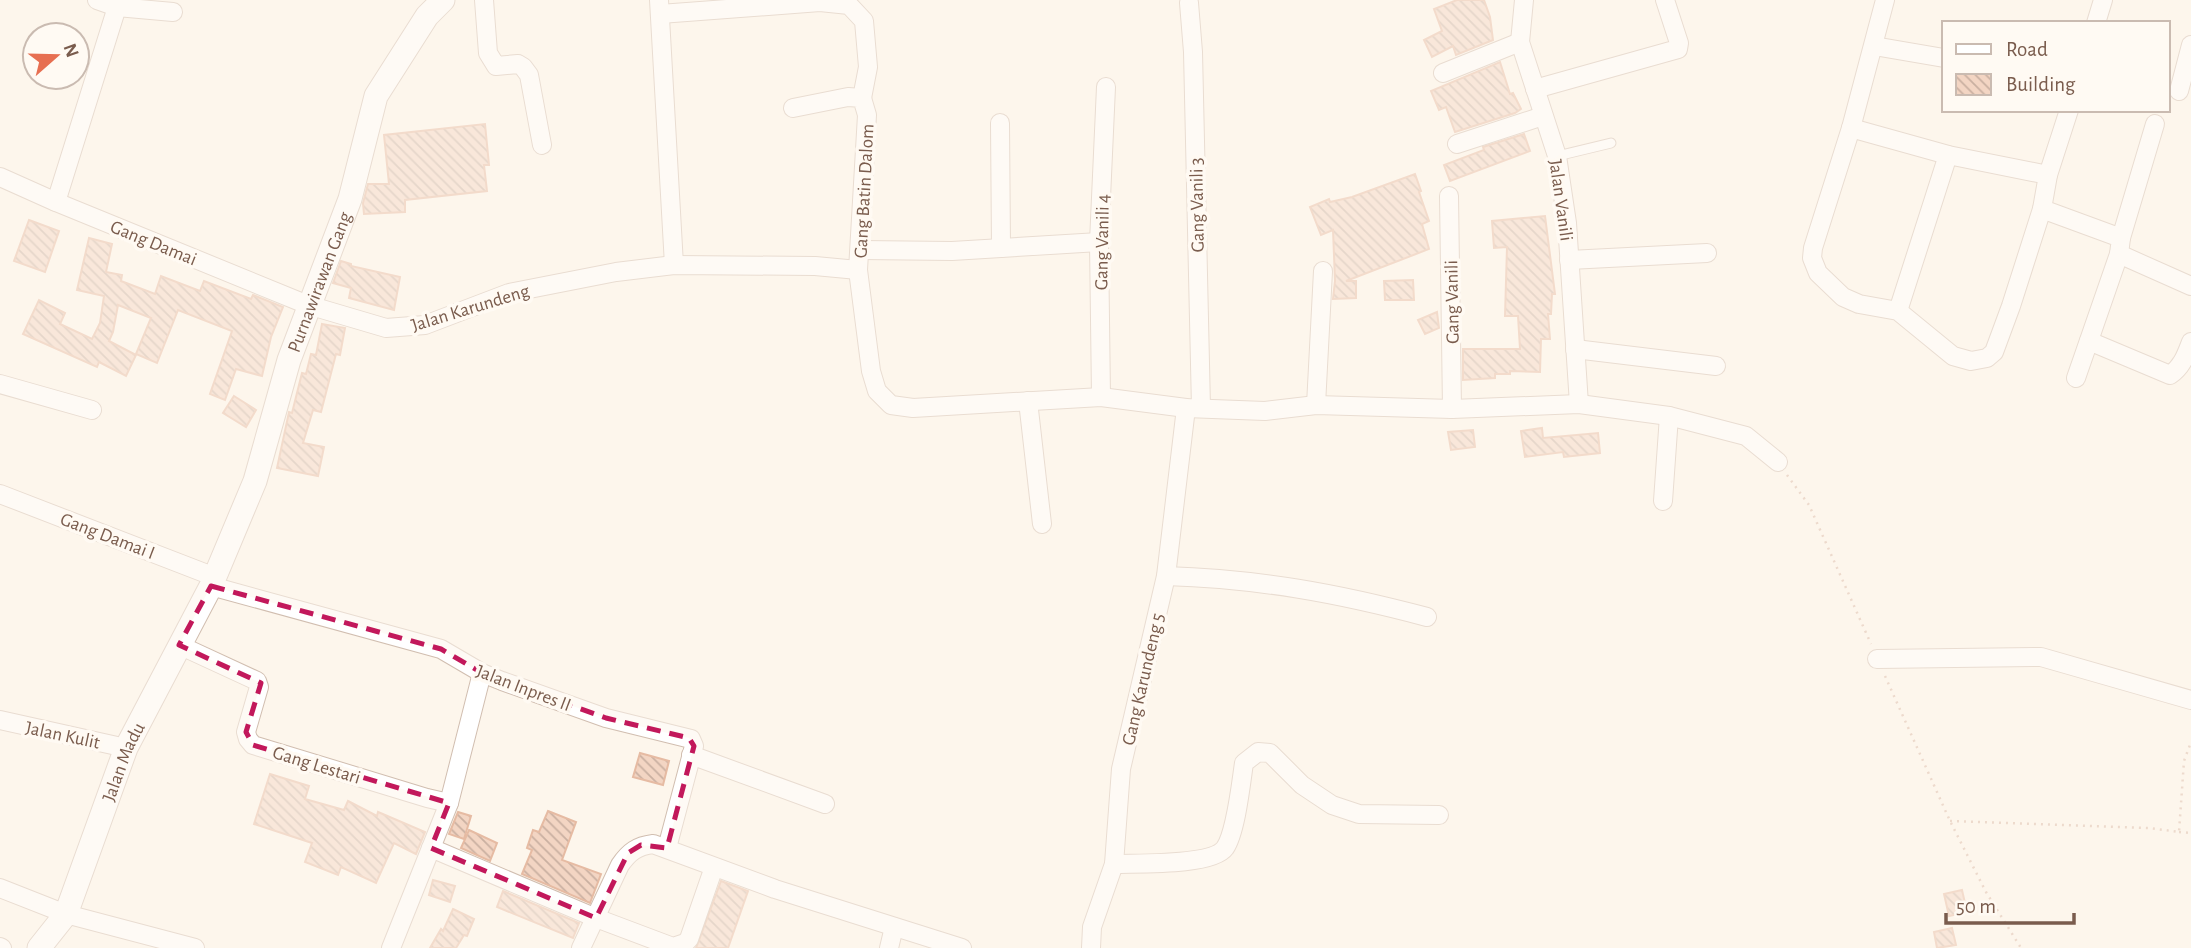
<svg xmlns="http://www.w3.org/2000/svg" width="2191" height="948" font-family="'Alegreya Sans',sans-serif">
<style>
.building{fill:url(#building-back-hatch);stroke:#e6bba3;stroke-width:2}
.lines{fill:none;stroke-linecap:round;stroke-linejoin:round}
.service-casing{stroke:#d1beb0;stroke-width:11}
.minor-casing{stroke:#d1beb0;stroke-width:20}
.tertiary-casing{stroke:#d1beb0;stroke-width:25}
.path{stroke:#d9b8a5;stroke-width:2.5;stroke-dasharray:2 5;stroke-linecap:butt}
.service{stroke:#fff;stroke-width:9}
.minor{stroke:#fff;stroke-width:18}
.tertiary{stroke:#fff;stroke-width:23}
.marked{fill:none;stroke:#c2185b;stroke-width:5;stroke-dasharray:14 9;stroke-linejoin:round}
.labels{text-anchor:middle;stroke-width:7;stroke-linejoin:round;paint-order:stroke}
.street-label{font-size:19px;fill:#7a5c4d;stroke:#fffaf3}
</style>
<defs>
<pattern id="building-back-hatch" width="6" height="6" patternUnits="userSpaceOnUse" patternTransform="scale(1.75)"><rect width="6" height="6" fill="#f3d5c3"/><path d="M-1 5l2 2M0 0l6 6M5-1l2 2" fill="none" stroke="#cab0a1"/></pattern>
</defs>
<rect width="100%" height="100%" fill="#fdf6ec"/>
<!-- building -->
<g class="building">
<path d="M1457 0H1484L1490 17 1493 40 1456 55 1453 46 1432 57 1424 40 1442 31 1434 9Z"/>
<path d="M1500 62 1510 94 1513 93 1521 109 1515 113 1455 132 1446 107 1439 110 1431 91Z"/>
<path d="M485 124 489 165H484L487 191 405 200V212L364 214 363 203 368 184H389L384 135Z"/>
<path d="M1524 134 1530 151 1450 181 1444 165 1484 150 1483 147Z"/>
<path d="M1415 174 1421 191 1419 192 1429 221 1422 224 1429 249 1346 281H1356V298L1333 299 1335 281 1333 230 1321 235 1310 207 1329 199 1330 202 1352 197Z"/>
<path d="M1545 216 1555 294H1552L1551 314H1548L1550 339H1541L1540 372 1510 371V374H1495V378L1463 380V349H1520L1518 316H1505L1507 247 1494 248 1492 221Z"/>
<path d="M29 220 59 231 45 272 14 261Z"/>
<path d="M89 238 112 244 106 272 122 275 121 281 155 294 161 276 200 291 204 281 251 299 253 295 283 307 271 337 262 376 236 369 225 400 210 394 232 331 178 310 157 363 136 354 151 318 118 305 113 332 109 341 136 355 126 376 99 362 97 367 23 334 39 300 65 313 60 324 92 339 100 323 104 296 77 290Z"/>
<path d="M341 261 351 264V266L400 277 394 310 349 298 351 288 333 283Z"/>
<path d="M1413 280 1414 300H1385L1384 281Z"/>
<path d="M1437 312 1439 328 1425 334 1418 320Z"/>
<path d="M322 324 345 328 340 355 336 354 321 412 313 410 303 443 324 447 318 476 277 468 289 412 292 413 302 373 306 374 311 354 316 355Z"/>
<path d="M234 396 256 410 246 427 223 413Z"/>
<path d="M1542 428 1543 438 1598 433 1600 453 1564 457 1563 452 1525 457 1521 431Z"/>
<path d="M1473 430 1475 447 1451 450 1448 432Z"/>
<path d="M640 753 669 761 663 785 633 777Z"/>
<path d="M270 774 309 786 305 799 344 810 348 801 377 816 378 812 425 832 416 854 394 843 376 883 341 867 338 875 305 862 312 843 254 824Z"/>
<path d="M548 811 576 822 562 860 601 874 590 903 522 874 532 850 527 848 533 830 539 832Z"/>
<path d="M458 812 471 816 464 839 449 834Z"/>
<path d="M469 830 497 843 490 861 461 848Z"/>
<path d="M433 880 455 886 450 902 429 895Z"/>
<path d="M721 881 748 891 728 948H696Z"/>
<path d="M1962 890 1967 912 1949 916 1944 894Z"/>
<path d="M503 891 579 923 573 938 497 907Z"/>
<path d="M453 909 474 919 467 936 464 935 456 948H430L441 929 443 931Z"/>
<path d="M1952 928 1956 945 1937 948 1934 932Z"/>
</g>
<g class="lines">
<!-- service casing -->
<g class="service-casing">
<path id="service" d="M1557 156 1611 143"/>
</g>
<!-- minor casing -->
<g class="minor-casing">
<g id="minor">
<path d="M97 0 117 7 173 12"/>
<path d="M484 0 488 53 496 66 518 64 523 67 529 75 542 145"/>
<path d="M659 0 674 265"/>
<path d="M1524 0 1520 42 1557 156 1567 223 1579 404"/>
<path d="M1885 0 1851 128 1813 248 1812 258 1818 273 1843 297 1859 304 1898 311 1953 356 1971 361 1987 358 1994 352 2011 306 2042 209 2048 175 2069 110"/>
<path d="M1189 3 1193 52 1201 408"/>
<path d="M660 14 820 2 849 5 864 21 868 67 862 98"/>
<path d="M2096 23 2103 0"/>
<path d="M1874 46 1944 58"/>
<path d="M1443 73 1520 42"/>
<path d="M1535 89 1678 49 1679 43 1665 0"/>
<path d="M2179 91 2191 45"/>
<path d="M793 108 848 97 862 98 867 115 858 270 871 371 877 391 891 405 913 408 1101 397 1186 408 1265 411 1316 405 1452 409 1579 404 1669 416 1746 436 1778 462"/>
<path d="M1000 123 1001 248"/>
<path d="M1851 128 1948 155 2048 175"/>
<path d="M1457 144 1543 116"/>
<path d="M0 177 56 202 308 305 386 328 425 325 509 293 616 272 674 265 815 266 858 270"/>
<path d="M1449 196 1452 409"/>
<path d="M56 202 117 7"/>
<path d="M2042 209 2121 238 2119 254 2076 378"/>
<path d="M2121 238 2155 124"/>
<path d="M861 250 952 251 1099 242"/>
<path d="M2119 254 2191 286"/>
<path d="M1569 260 1707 253"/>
<path d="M1898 311 1948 155"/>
<path d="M2089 341 2170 375C2182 367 2186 355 2191 342"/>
<path d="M1575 349 1716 366"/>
<path d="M0 384 92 410"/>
<path d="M1101 397 1099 242 1106 87"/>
<path d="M1028 401 1042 524"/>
<path d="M1316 405 1323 271"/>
<path d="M0 494 215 577"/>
<path d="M1663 501 1669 416"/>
<path d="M1166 576C1259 579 1337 593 1427 617"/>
<path d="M211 586 441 649 482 673 502 681 606 718 691 739 694 746 667 848"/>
<path d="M179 645 257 681 259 687 246 732 248 739 253 745 427 798 449 803"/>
<path d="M1877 659 2041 657 2191 700"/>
<path d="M0 720 126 748"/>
<path d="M691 755 825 804"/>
<path d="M431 848 596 918 673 947 685 943 689 939 714 867"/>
<path d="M1114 864C1137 863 1212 866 1225 848 1236 832 1241 783 1244 763L1258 752 1270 753 1302 785 1332 805 1359 814 1439 815"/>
<path d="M0 888 66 914 195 948"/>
<path d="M0 947 2 948"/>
<path d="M391 948 449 803 482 673"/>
<path d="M581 948 620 865C629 852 637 846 653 844L775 889 962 948"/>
<path d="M889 948 894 927"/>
<path d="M1091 948 1092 927 1114 864 1121 769 1166 576 1186 408"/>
</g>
</g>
<!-- tertiary casing -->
<g class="tertiary-casing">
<g id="tertiary">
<path id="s1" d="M39 948 66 914 126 748 211 586 255 481 289 360 350 199 376 96 427 16 443 0"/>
</g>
</g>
<!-- path -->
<g class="path">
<path d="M1787 475 1809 505 1871 644"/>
<path d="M1885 676 1950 821 1986 892 2021 948"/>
<path d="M1950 821 2149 828 2179 832 2184 761 2191 742"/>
<path d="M2179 832 2191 833"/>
</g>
<!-- service -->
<use href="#service" class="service"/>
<!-- minor -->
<use href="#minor" class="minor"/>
<!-- tertiary -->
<use href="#tertiary" class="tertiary"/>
</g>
<!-- marked area -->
<path d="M0 0H2191V948H0ZM211 586 441 649 482 673 606 718 689 738 694 746 667 848 641 845 628 853 596 918 431 848 449 803 253 745 246 732 261 683 179 645Z" fill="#fdf6ec" fill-opacity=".55" fill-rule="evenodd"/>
<path class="marked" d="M211 586 441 649 482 673 606 718 689 738 694 746 667 848 641 845 628 853 596 918 431 848 449 803 253 745 246 732 261 683 179 645Z"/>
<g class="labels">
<!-- street labels -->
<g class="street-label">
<text transform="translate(863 191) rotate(-87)" y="7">Gang Batin Dalom</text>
<text transform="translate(1562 200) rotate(82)" y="7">Jalan Vanili</text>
<text transform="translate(1196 205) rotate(-91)" y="7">Gang Vanili 3</text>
<text transform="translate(154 242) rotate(22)" y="7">Gang Damai</text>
<text transform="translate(1101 242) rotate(-89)" y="7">Gang Vanili 4</text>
<text dy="7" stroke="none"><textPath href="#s1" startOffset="726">Purnawirawan Gang</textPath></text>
<text transform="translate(1451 302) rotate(-91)" y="7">Gang Vanili</text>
<text transform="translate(470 307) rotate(-17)" y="7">Jalan Karundeng</text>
<text transform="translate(108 535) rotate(21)" y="7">Gang Damai I</text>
<text transform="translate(1142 679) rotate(-77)" y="7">Gang Karundeng 5</text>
<text transform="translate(524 687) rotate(21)" y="7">Jalan Inpres II</text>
<text transform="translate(63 734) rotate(12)" y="7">Jalan Kulit</text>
<text dy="7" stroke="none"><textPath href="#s1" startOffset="206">Jalan Madu</textPath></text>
<text transform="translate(317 764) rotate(17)" y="7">Gang Lestari</text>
</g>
</g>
<!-- legend -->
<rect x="1942" y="21" width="228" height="91" fill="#fffaf3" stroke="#cabbb1" stroke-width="2"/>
<rect x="1956" y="44" width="35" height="10" fill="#ffffff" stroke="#cabbb1" stroke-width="2"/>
<text x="2006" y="56" font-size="21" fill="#7a5c4d">Road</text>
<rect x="1956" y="74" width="35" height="21" fill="url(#building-back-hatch)" stroke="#cabbb1" stroke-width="2"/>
<text x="2006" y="91" font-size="21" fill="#7a5c4d">Building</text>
<!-- north arrow -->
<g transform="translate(56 56) rotate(70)"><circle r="33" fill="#fffaf3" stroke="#cabbb1" stroke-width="2"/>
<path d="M0-5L12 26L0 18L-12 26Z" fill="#e76f51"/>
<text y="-10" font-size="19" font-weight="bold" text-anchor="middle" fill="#7a5c4d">N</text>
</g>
<!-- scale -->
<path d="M1946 913v10h128v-10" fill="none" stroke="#7a5c4d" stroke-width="3.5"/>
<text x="1956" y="913" font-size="21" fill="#7a5c4d" stroke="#fffaf3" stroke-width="5" paint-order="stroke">50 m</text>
</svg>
